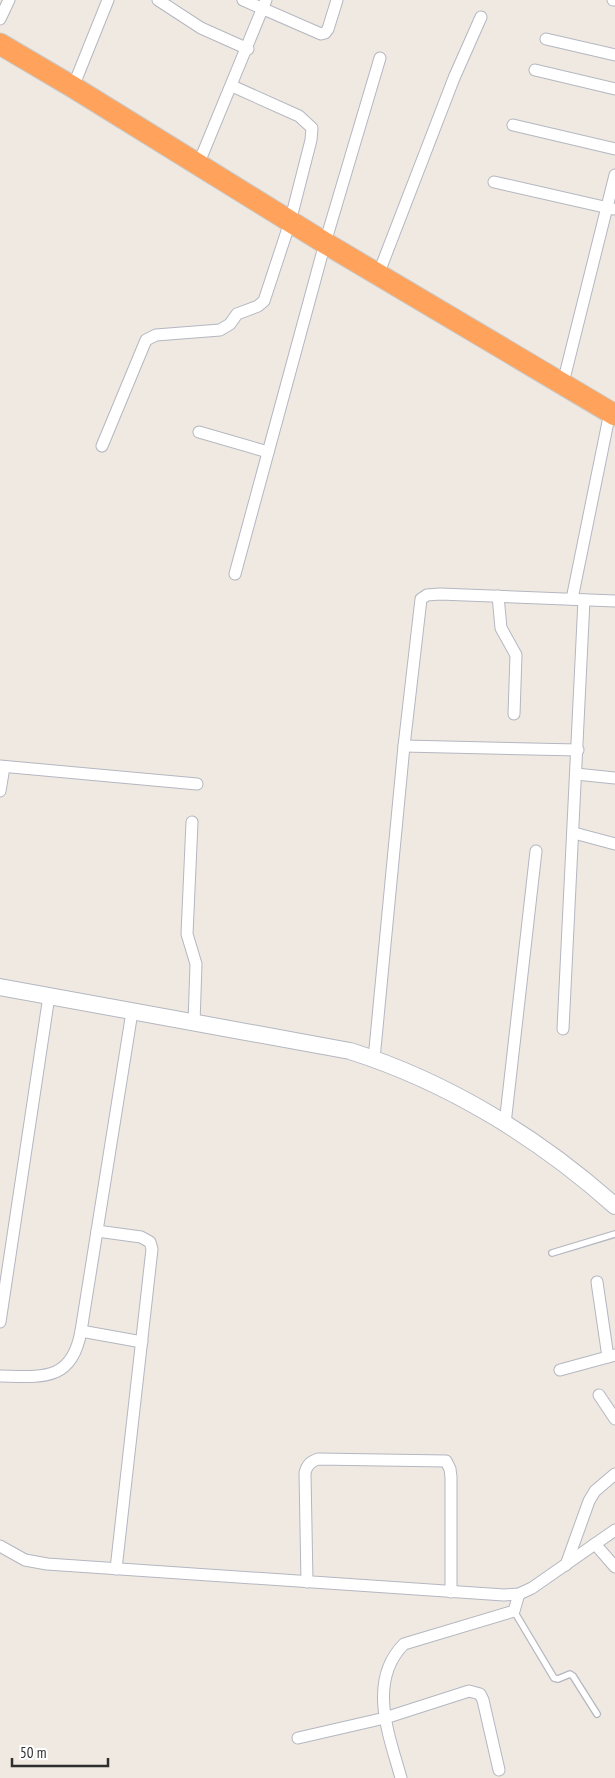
<svg xmlns="http://www.w3.org/2000/svg" width="615" height="1778" font-family="'PT Sans Narrow',sans-serif">
<rect width="100%" height="100%" fill="#efe9e1"/>
<g fill="none" stroke-linecap="round" stroke-linejoin="round">
<!-- lane casing -->
<g stroke="#b4b7c1" stroke-width="8">
<g id="lane">
<path d="M 552,1253 L 615,1234"/>
<path d="M 514,1611 L 554,1678 L 558,1679 L 570,1674 L 573,1676 L 597,1714"/>
</g>
</g>
<!-- street casing -->
<g stroke="#b4b7c1" stroke-width="13">
<g id="street">
<path d="M 158,0 L 201,28 L 248,49"/>
<path d="M 243,0 L 321,34 L 325,33 L 328,29 L 337,0"/>
<path d="M 613,0 L 615,0"/>
<path d="M 0,19 L 9,0"/>
<path d="M 546,39 L 615,55"/>
<path d="M 535,70 L 615,89"/>
<path d="M 73,87 L 108,0"/>
<path d="M 513,125 L 615,149"/>
<path d="M 198,165 L 266,0"/>
<path d="M 494,182 L 613,209"/>
<path d="M 378,275 L 454,78 L 481,17"/>
<path d="M 563,383 L 615,175"/>
<path d="M 199,432 L 268,452"/>
<path d="M 102,446 L 146,340 L 156,335 L 220,330 L 230,324 L 237,314 L 258,306 L 264,301 L 290,222 L 311,140 L 312,128 L 299,116 L 232,86"/>
<path d="M 235,574 L 325,243 L 380,58"/>
<path d="M 498,596 L 501,628 L 516,655 L 514,714"/>
<path d="M 572,599 L 610,412"/>
<path d="M 404,746 L 578,750"/>
<path d="M 0,766 L 197,784"/>
<path d="M 576,774 L 615,778"/>
<path d="M 0,791 L 4,767"/>
<path d="M 192,822 L 187,934 L 196,964 L 194,1023"/>
<path d="M 574,833 L 615,844"/>
<path d="M 563,1029 L 584,600"/>
<path d="M 374,1059 L 404,746 L 421,599 L 427,595 L 440,594 L 615,601"/>
<path d="M 505,1124 L 536,851"/>
<path d="M 97,1231 L 141,1237 L 150,1242 L 152,1249 L 116,1569"/>
<path d="M 597,1282 L 608,1357"/>
<path d="M 0,1322 L 49,996"/>
<path d="M 81,1331 L 142,1342"/>
<path d="M 560,1370 L 615,1355"/>
<path d="M 0,1376 C 42,1377 72,1382 81,1331 L 132,1012"/>
<path d="M 599,1395 L 615,1419"/>
<path d="M 595,1544 L 615,1567"/>
<path d="M 0,1546 L 25,1560 L 47,1564 L 504,1595 L 519,1594 L 532,1588 L 615,1530"/>
<path d="M 566,1565 L 589,1501 L 595,1491 L 615,1474"/>
<path d="M 307,1582 L 305,1473 C 307,1465 310,1462 318,1459 L 446,1461 L 450,1469 L 451,1477 L 451,1592"/>
<path d="M 298,1738 L 385,1718 L 469,1691 L 480,1694 L 483,1700 L 499,1770"/>
<path d="M 401,1778 C 389,1735 367,1681 404,1644 L 514,1611 L 519,1594"/>
</g>
</g>
<!-- secondary casing -->
<g stroke="#b4b7c1" stroke-width="18">
<path id="secondary" d="M 0,987 L 350,1051 C 448,1082 539,1138 615,1206"/>
</g>
<!-- highway casing -->
<g stroke="#c9c9c9" stroke-width="23">
<path id="highway" d="M 0,44 L 73,87 L 325,243 L 615,415"/>
</g>
<!-- lane -->
<use href="#lane" stroke="#fff" stroke-width="5.5"/>
<!-- street -->
<use href="#street" stroke="#fff" stroke-width="11"/>
<!-- secondary -->
<use href="#secondary" stroke="#fff" stroke-width="16"/>
<!-- highway -->
<use href="#highway" stroke="#ffa35c" stroke-width="21"/>
</g>
<!-- scale -->
<path d="M12 1758v8h96v-8" fill="none" stroke="#2e2e2e" stroke-width="2.5"/>
<text x="20" y="1758" font-size="15" fill="#2e2e2e" stroke="#ffffff" stroke-width="4" paint-order="stroke">50 m</text>
</svg>
